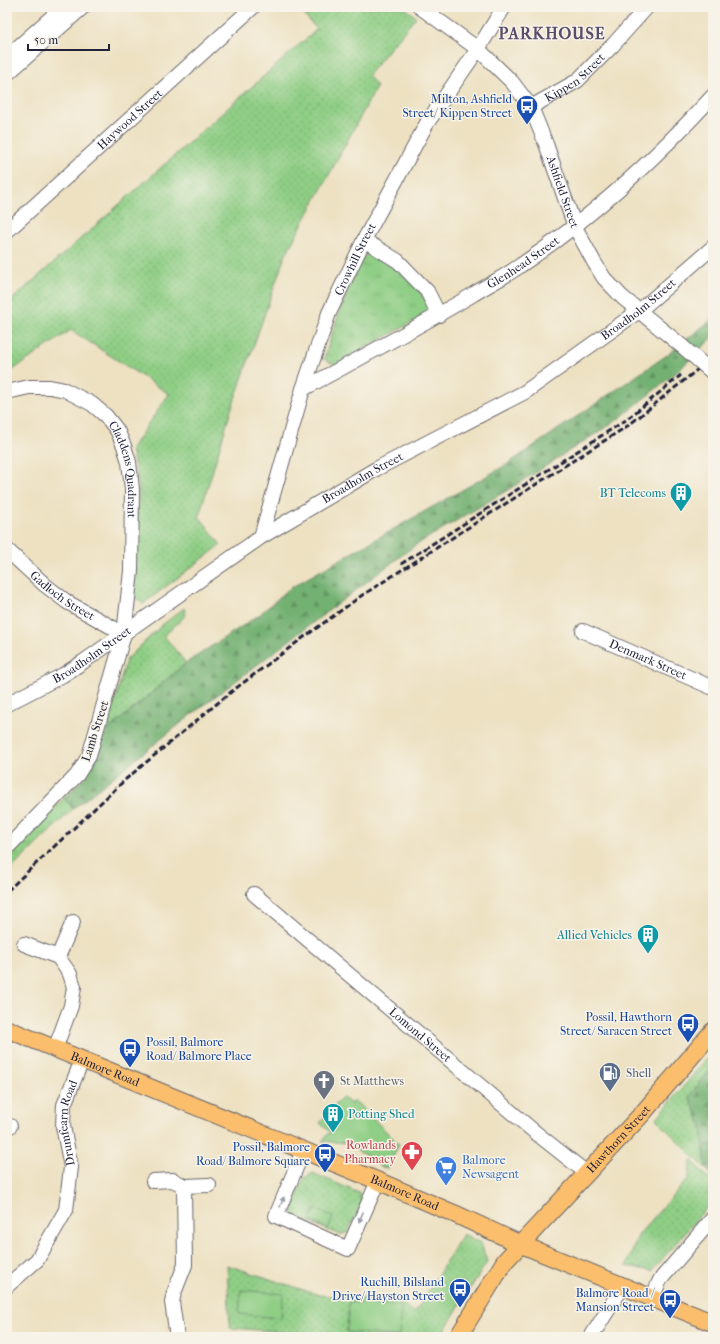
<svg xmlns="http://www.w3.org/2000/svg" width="720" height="1344" font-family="'IM FELL French Canon',serif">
<defs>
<pattern id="grass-dots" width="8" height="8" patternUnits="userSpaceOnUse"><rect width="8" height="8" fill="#8fce85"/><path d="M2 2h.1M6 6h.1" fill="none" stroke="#7bb174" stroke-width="1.8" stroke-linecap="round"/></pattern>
<pattern id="forest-firs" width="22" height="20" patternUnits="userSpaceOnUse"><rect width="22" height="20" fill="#73b172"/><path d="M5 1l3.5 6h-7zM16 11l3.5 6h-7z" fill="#5e905f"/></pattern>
<pattern id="park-tufts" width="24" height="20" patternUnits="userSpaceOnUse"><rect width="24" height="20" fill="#8fce85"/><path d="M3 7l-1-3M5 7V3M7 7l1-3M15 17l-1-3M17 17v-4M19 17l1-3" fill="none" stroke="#7bb174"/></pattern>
</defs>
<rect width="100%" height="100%" fill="#f7f3e8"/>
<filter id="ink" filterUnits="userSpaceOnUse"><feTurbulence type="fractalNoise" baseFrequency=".025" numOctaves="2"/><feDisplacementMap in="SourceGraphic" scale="8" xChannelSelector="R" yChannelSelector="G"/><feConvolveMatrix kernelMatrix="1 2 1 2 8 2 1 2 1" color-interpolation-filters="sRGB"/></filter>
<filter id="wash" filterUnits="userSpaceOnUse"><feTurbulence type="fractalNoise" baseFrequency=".012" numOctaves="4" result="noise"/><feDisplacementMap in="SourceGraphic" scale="16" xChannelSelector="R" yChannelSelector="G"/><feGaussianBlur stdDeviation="0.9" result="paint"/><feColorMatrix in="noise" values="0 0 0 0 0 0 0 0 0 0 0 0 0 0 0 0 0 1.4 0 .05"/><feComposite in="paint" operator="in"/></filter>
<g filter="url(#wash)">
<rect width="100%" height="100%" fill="#ede1c2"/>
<!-- grass -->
<g fill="url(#grass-dots)" stroke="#587860">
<path d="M 297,7 L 404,7 L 416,17 L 368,75 L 377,86 L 285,256 L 231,410 L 199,516 L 221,545 L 143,604 L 132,595 L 139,487 L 131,449 L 169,394 L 71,330 L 7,374 L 7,304 L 317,29 Z"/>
<path d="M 184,608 L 186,615 L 164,636 L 186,663 L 107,731 L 126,660 L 161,626 Z"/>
<path d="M 713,1051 L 713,1067 L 689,1096 L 702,1127 L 706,1169 L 656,1119 Z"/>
<path d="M 691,1159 L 713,1183 L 713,1200 L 652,1271 L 626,1266 L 639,1234 L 688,1179 Z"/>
<path d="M 313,1173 L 359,1193 L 362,1202 L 348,1232 L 340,1235 L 294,1216 L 292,1208 L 304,1178 Z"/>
<path d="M 463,1234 L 481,1243 L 487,1262 L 442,1334 L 436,1337 L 352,1337 L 230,1328 L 227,1265 L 319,1295 L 399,1301 L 415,1313 Z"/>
</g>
<!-- forest -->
<g fill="url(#forest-firs)" stroke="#4a6a56">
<path d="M 713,318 L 713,337 L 677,372 L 617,420 L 521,482 L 414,546 L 195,712 L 73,809 L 64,798 L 86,776 L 107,731 L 186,663 L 259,615 L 290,588 L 506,465 L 667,355 Z"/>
<path d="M 713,1067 L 713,1176 L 706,1169 L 702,1127 L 689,1096 Z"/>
</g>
<!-- park -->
<g fill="url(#park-tufts)" stroke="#587860">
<path d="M 370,247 L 395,261 L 434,310 L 335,365 L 324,359 L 338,316 L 357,268 Z"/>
<path d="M 64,798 L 73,809 L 7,873 L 7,857 Z"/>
<path d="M 315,1209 L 333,1217 L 328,1229 L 310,1221 Z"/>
</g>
<!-- garden -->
<g fill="#8fce85" stroke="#587860">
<path d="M 342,1097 L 351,1104 L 354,1100 L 399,1144 L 388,1168 L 380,1167 L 372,1159 L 344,1143 L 322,1141 L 330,1132 L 320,1123 Z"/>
<path d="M 241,1290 L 283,1294 L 281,1318 L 239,1314 Z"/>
<path d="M 349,1302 L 401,1306 L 399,1336 L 347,1332 Z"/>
</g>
</g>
<g filter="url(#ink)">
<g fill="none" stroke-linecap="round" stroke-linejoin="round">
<!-- minor casing -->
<g stroke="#69656a" stroke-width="16">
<g id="minor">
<path id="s1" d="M 420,7 L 478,49 L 512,82 L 531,107 L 546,144 L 575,227 L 594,262 L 604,278 L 622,297 L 683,347"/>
<path d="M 7,57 L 63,7"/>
<path d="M 7,74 L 83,7"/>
<path id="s2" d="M 531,107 L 577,81 L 613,45 L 647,7"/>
<path id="s3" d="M 7,231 L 253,7"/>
<path d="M 364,240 L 398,261 L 427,291 L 439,315"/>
<path id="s4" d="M 303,389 C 360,358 417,328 472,295 C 488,285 506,276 521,265 C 593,217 655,159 713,96"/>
<path id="s5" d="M 7,392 L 29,387 L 50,387 L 65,390 L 92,404 L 106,416 L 117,430 L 124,446 L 129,462 L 132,489 L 131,571 L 124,634 L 89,756 L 77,775 L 7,848"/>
<path id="s6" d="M 261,537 L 303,389 L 329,313 L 364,240 L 427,123 L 478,49 L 504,7"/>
<path id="s7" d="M 7,550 L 45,585 L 67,602 L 124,634"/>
<path id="s8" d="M 583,631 L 713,688"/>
<path id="s9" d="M 7,704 L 63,675 L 83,662 L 261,537 L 376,469 L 525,392 L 639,311 L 713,247"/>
<path id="s10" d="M 254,894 L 536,1133 L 588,1174"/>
<path d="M 24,944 L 58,957 L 70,974 L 74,987 L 71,1006 L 55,1049"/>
<path d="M 58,957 L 73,922"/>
<path d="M 7,1125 L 10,1126"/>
<path d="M 303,1151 L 276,1216 L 348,1249 L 378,1181"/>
<path d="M 153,1181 L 173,1180 L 184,1186 L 209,1185"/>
<path id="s11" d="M 7,1286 L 37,1260 L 66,1210 L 71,1167 L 63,1126 L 64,1105 L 82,1060"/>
<path d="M 652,1298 L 660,1280 L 713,1218"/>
<path d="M 177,1337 L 172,1302 L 174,1293 L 185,1265 L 184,1186"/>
<path d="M 591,1337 L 623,1286"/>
</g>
</g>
<!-- major casing -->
<g stroke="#69656a" stroke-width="19">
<g id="major">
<path id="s12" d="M 7,1029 L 378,1181 L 455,1214 L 520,1244 L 713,1323"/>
<path id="s13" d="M 458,1337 L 505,1261 L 642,1114 L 713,1031"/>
</g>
</g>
<!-- minor -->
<use href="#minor" stroke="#fff" stroke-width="14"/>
<!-- major -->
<use href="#major" stroke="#fabe6d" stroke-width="17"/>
<!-- rail -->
<g stroke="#22223b" stroke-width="3" stroke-dasharray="6 3" stroke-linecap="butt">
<path d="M 401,564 L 626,420 L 681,375"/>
<path d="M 7,891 L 126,779 L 231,692 L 296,643 L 361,596 L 629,425 L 713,357"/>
</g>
<!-- minor-bridge casing -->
<g stroke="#69656a" stroke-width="16" stroke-linecap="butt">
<path id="minor-bridge" d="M 683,347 L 713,373"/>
</g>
<!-- minor-bridge -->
<use href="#minor-bridge" stroke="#fff" stroke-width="14"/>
</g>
<!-- one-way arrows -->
<defs><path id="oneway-solid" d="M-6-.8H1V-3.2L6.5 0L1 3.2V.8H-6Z"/></defs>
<g fill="#9c9ca7">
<use href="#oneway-solid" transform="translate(282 1202) rotate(-68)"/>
<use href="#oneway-solid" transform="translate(361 1217) rotate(113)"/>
</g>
</g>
<!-- icons -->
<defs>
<g id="bus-pin" transform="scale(1.15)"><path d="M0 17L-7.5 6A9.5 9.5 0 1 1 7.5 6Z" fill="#1a4fb4" stroke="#f7f3e8"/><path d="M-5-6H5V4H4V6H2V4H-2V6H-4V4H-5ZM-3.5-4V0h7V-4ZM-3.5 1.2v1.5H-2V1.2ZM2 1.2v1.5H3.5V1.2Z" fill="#fff"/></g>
<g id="building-pin" transform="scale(1.15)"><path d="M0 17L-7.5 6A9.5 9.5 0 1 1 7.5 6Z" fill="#0f9aa8" stroke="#f7f3e8"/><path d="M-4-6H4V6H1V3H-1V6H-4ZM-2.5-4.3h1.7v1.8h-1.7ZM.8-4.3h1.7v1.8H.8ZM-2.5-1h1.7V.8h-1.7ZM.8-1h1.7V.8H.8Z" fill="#fff"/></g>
<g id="fuel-pin" transform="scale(1.15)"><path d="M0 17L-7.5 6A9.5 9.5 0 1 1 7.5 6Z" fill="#5c6f8a" stroke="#f7f3e8"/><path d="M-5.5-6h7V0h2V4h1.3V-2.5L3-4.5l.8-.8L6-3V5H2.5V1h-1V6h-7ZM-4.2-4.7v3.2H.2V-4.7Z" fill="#fff"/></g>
<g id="church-pin" transform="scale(1.15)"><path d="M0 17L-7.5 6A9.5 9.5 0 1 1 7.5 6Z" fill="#6b7280" stroke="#f7f3e8"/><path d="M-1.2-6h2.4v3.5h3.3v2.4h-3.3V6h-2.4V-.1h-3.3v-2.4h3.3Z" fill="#fff"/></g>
<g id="pharmacy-pin" transform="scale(1.15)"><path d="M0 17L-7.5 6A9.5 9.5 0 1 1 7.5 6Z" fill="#e0444e" stroke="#f7f3e8"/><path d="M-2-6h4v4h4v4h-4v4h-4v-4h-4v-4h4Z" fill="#fff"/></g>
<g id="supermarket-pin" transform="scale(1.15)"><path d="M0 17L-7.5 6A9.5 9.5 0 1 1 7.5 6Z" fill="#3f7fe0" stroke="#f7f3e8"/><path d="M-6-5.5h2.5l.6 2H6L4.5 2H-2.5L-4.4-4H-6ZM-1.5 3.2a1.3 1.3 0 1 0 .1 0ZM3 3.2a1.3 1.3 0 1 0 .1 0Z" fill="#fff"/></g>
</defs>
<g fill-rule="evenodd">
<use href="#bus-pin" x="527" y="106"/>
<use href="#building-pin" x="681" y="493"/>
<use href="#building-pin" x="648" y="935"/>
<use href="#bus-pin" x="688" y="1024"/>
<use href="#bus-pin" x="130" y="1049"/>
<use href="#fuel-pin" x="610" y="1073"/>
<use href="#church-pin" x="324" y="1081"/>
<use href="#building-pin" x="333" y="1114"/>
<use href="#pharmacy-pin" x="412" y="1152"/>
<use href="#bus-pin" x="325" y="1154"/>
<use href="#supermarket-pin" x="446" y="1167"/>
<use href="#bus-pin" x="460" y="1289"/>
<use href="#bus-pin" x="670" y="1300"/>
</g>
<g text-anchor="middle" stroke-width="3" stroke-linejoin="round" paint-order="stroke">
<!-- street labels -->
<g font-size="12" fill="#22223b" stroke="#f7f3e8">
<text dy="4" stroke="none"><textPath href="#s2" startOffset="53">Kippen Street</textPath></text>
<text dy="4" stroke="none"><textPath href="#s3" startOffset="166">Haywood Street</textPath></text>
<text dy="4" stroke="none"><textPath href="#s1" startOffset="241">Ashfield Street</textPath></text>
<text dy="4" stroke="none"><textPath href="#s6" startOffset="294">Crowhill Street</textPath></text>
<text dy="4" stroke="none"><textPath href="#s4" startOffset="254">Glenhead Street</textPath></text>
<text dy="4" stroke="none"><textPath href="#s9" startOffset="746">Broadholm Street</textPath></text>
<text dy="4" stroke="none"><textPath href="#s5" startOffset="166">Claddens Quadrant</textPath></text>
<text dy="4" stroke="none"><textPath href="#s9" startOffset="422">Broadholm Street</textPath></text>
<text dy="4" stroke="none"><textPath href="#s7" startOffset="72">Gadloch Street</textPath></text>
<text dy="4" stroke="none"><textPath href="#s9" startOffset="98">Broadholm Street</textPath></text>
<text dy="4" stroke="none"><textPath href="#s8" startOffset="71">Denmark Street</textPath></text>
<text transform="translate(95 731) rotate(-72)" y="4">Lamb Street</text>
<text dy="4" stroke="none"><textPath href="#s10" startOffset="218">Lomond Street</textPath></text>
<text dy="4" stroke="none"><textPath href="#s12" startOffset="106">Balmore Road</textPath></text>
<text dy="4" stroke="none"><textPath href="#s11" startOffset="186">Drumfearn Road</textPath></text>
<text dy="4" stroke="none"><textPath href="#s13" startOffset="256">Hawthorn Street</textPath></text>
<text dy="4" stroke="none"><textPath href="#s12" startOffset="430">Balmore Road</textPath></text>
</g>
<!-- transit labels -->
<g font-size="12" fill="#164399" stroke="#f7f3e8" text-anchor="end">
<text x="512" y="103">Milton, Ashfield<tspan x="512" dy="14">Street/ Kippen Street</tspan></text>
<text x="672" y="1021">Possil, Hawthorn<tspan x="672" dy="14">Street/ Saracen Street</tspan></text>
<text x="146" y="1046" text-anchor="start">Possil, Balmore<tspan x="146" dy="14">Road/ Balmore Place</tspan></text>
<text x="310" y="1151">Possil, Balmore<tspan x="310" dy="14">Road/ Balmore Square</tspan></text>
<text x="444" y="1286">Ruchill, Bilsland<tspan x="444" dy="14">Drive/ Hayston Street</tspan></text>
<text x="654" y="1297">Balmore Road /<tspan x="654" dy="14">Mansion Street</tspan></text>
</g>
<!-- culture labels -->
<g font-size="12" fill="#0d838f" stroke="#f7f3e8" text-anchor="end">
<text x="666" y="497">BT Telecoms</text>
<text x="632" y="939">Allied Vehicles</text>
<text x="348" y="1118" text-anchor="start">Potting Shed</text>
</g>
<!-- service labels -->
<g font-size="12" fill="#4e5e75" stroke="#f7f3e8" text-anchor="start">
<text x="626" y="1077">Shell</text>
</g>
<!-- worship labels -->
<g font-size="12" fill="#5b616d" stroke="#f7f3e8" text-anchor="start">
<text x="340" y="1085">St Matthews</text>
</g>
<!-- health labels -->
<g font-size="12" fill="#be3a42" stroke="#f7f3e8" text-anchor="end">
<text x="396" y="1149">Rowlands<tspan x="396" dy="14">Pharmacy</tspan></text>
</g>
<!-- shop labels -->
<g font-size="12" fill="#366cbe" stroke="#f7f3e8" text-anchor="start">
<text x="462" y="1164">Balmore<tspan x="462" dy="14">Newsagent</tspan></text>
</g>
<!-- district labels -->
<g font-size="16" font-weight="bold" letter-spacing="1" fill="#5a4d6b" stroke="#f7f3e8">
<text x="552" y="39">PARKHOUSE</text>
</g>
</g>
<!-- margin -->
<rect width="720" height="1344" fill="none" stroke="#f7f3e8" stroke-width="24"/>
<!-- scale -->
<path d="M28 44v6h81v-6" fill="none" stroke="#22223b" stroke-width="2"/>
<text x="34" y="44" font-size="12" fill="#22223b" stroke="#f7f3e8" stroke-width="3" paint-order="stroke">50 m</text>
</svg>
